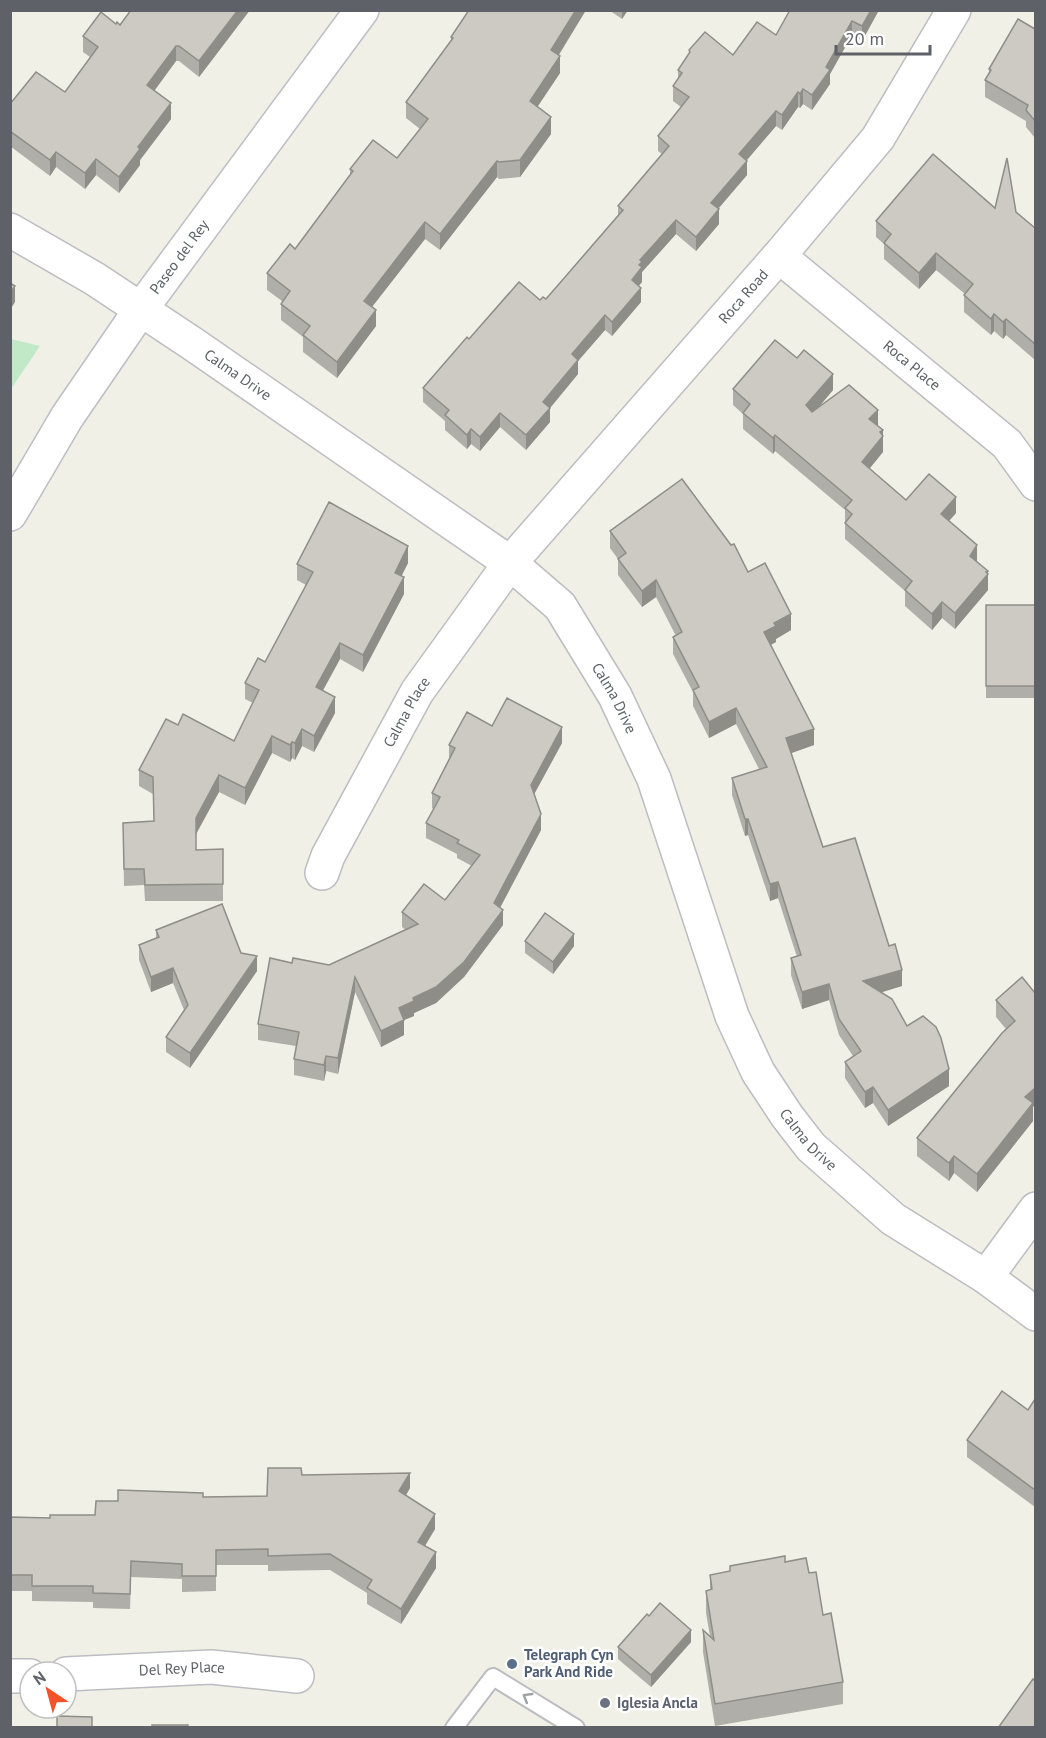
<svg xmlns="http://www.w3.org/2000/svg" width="1046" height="1738" font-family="'PT Sans',sans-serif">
<rect width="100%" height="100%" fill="#f1f0e6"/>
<!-- green -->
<path fill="#c1e9c7" d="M 11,339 L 40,346 L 11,389 L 10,339 Z"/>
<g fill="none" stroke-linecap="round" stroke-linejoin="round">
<!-- lane casing -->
<g stroke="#bbbdc2" stroke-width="20">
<path id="lane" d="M 454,1728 L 493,1677 L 576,1728"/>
</g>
<!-- street casing -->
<g stroke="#bbbdc2" stroke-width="36">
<g id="street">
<path id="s1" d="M 10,230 L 95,279 L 193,344 L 510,563 L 560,606 L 615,696 L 654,779 L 732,1016 L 758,1072 L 787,1116 L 811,1147 L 893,1219 L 986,1277 L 1036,1314"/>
<path id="s2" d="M 779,256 L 1007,444 L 1036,484"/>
<path id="s3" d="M 322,873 L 328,856 L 417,692 L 510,563 L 779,256 L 878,138 L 954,10"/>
<path d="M 986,1277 L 1036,1209"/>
<path id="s4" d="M 66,1674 L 211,1667 L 297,1676"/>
<path d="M 10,1676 L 30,1676"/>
</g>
</g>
<!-- secondary casing -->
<g stroke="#bbbec5" stroke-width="36">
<g id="secondary">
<path id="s5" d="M 10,514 L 67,417 L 141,309 L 362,10"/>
</g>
</g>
<!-- lane -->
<use href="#lane" stroke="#fff" stroke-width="16"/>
<!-- street -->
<use href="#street" stroke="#fff" stroke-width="33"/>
<!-- secondary -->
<use href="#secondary" stroke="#fff" stroke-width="33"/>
</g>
<!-- wall -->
<g fill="#afaea8">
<path d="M 250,10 L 199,77 L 179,61 L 176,61 L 154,90 L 171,119 L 140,160 L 140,165 L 119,193 L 96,175 L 85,189 L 56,167 L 50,176 L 10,146 L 10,104 L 65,92 L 90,57 L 83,52 L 83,36 L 116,24 L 120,25 Z"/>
<path d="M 469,10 L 586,10 L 559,55 L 560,73 L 537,107 L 551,134 L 520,177 L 499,179 L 497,177 L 440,250 L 425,239 L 372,307 L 376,326 L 337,378 L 303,352 L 303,337 L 281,320 L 281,304 L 282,301 L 267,290 L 267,273 L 295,249 L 350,175 L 350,169 L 397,158 L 420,129 L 406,118 L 406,102 L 451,41 L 451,37 Z"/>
<path d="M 609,10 L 628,10 L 622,19 Z"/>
<path d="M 879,10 L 862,41 L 852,35 L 830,74 L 830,84 L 812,110 L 803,104 L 800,108 L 798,107 L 782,130 L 776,126 L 747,160 L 747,175 L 718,209 L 719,224 L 696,251 L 676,234 L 642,272 L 642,282 L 639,285 L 641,302 L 612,336 L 605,330 L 578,361 L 578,374 L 550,408 L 550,422 L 526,450 L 500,427 L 480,451 L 471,444 L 467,449 L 445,430 L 445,421 L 423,402 L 423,388 L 469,339 L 540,300 L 546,299 L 618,215 L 618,206 L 662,154 L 658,151 L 658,136 L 681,107 L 673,101 L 673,86 L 678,78 L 678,70 L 689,53 L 689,50 L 733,55 L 776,35 Z"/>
<path d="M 1035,29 L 1035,138 L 1026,127 L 1026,121 L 985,97 L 985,80 L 989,74 L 989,69 Z"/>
<path d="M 995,208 L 1016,212 L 1035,228 L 1035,360 L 1006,335 L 1003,339 L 994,331 L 991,335 L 964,312 L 964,295 L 965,294 L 936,270 L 919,289 L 884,259 L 884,244 L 876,237 L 876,221 Z"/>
<path d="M 733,389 L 833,390 L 819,407 L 878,426 L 883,435 L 883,452 L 869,468 L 906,500 L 956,513 L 949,521 L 977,562 L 988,573 L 988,590 L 955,629 L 942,618 L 932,630 L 905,606 L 905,591 L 845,539 L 845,510 L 775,451 L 773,454 L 743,429 L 743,414 L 733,405 Z"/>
<path d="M 610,531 L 748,572 L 791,630 L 776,639 L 776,642 L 771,645 L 814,745 L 791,753 L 823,847 L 889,946 L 902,986 L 881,992 L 949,1086 L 888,1126 L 873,1103 L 865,1108 L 845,1078 L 845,1062 L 853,1056 L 839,1035 L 829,1000 L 802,1009 L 791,975 L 791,958 L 797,957 L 778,898 L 770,901 L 748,835 L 745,836 L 732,795 L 732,778 L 759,769 L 736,724 L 709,738 L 693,706 L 693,692 L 673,654 L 673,637 L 676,636 L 656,597 L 642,607 L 618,575 L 618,559 L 610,548 Z"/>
<path d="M 408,563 L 401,576 L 404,594 L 363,672 L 340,659 L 323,690 L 335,713 L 314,752 L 302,746 L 295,760 L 292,758 L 290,762 L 272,753 L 245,805 L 219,792 L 196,834 L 196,850 L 223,849 L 223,901 L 145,901 L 144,885 L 124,886 L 123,823 L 154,821 L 153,794 L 139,786 L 139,770 L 178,725 L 234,741 L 253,703 L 245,699 L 245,683 L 265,662 L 306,585 L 297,580 L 297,564 Z"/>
<rect x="986" y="605" width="49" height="93"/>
<path d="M 492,726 L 562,743 L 534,794 L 541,830 L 500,908 L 503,925 L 464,977 L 436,1003 L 414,1013 L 414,1016 L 404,1020 L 404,1035 L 381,1047 L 355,992 L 338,1074 L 326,1071 L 324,1081 L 294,1075 L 294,1059 L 296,1046 L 258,1040 L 258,1024 L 292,963 L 329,965 L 406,930 L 402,927 L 402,912 L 445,900 L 472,866 L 457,858 L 457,854 L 426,838 L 426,823 L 434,809 L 432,808 L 432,793 L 449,759 L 449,745 Z"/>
<path d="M 156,930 L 241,953 L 257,971 L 190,1068 L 166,1052 L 166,1037 L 184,1010 L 173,983 L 151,992 L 139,960 L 139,945 L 156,939 Z"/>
<path d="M 525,941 L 574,946 L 553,974 L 525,953 Z"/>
<path d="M 1022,977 L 1033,1107 L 1033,1121 L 977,1192 L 954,1173 L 949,1181 L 917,1156 L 917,1138 L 1006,1029 L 996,1017 L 996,1000 Z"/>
<path d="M 1035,1399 L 1035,1507 L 967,1457 L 967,1440 L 1028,1410 Z"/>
<path d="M 302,1475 L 410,1488 L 406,1495 L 435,1529 L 425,1546 L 436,1568 L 401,1624 L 367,1604 L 367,1593 L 330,1570 L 268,1571 L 268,1565 L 216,1565 L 216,1591 L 182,1592 L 182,1579 L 131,1577 L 130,1609 L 93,1608 L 93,1602 L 32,1601 L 32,1591 L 10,1591 L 10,1517 L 50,1518 L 95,1515 L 118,1501 L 203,1497 L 267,1496 Z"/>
<path d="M 785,1562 L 809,1573 L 823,1615 L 843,1682 L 843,1704 L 715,1726 L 703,1652 L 703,1630 L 710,1636 L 706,1613 L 706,1591 L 710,1590 L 710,1575 L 730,1571 L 730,1566 Z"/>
<path d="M 691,1642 L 651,1687 L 618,1659 L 618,1647 Z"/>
</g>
<!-- shaded-wall -->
<g fill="#8f8d88">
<path d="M 238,10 L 250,10 L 199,77 L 199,61 Z"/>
<path d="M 576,10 L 586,10 L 551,67 L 551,50 Z"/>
<path d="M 622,10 L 628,10 L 622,19 Z"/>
<path d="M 871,10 L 879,10 L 862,41 L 862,26 Z"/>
<path d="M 852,21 L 852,35 L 830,74 L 830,84 L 812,110 L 812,95 L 826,67 Z"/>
<path d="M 176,46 L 176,61 L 147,101 L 147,85 Z"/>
<path d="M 560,56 L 560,73 L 530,118 L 530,101 Z"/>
<path d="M 803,89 L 803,104 L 800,108 L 800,94 Z"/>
<path d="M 798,92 L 798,107 L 782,130 L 782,115 Z"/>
<path d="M 171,103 L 171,119 L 140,160 L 140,165 L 119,193 L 119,177 L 138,147 Z"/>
<path d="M 776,111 L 776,126 L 739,169 L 739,154 Z"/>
<path d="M 551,117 L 551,134 L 520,177 L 520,160 Z"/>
<path d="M 56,152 L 56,167 L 50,176 L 50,160 Z"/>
<path d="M 96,159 L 96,175 L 85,189 L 85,173 Z"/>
<path d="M 497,161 L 497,177 L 440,250 L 440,234 Z"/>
<path d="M 747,161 L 747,175 L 711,217 L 711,203 Z"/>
<path d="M 719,209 L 719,224 L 696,251 L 696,237 Z"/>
<path d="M 676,220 L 676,234 L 642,272 L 642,282 L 632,294 L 632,280 L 640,260 Z"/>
<path d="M 425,222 L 425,239 L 364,317 L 364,301 Z"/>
<path d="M 936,253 L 936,270 L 919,289 L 919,273 Z"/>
<path d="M 15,286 L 15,302 L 10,310 L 10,293 Z"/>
<path d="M 641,288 L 641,302 L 612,336 L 612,322 Z"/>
<path d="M 376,310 L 376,326 L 337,378 L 337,362 Z"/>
<path d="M 994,314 L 994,331 L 991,335 L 991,319 Z"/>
<path d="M 605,315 L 605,330 L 578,361 L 578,374 L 550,408 L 550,422 L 526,450 L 526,435 L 543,402 L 572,354 Z"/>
<path d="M 1006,319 L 1006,335 L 1003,339 L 1003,322 Z"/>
<path d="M 833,374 L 833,390 L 806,422 L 806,405 Z"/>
<path d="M 878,410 L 878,426 L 869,419 Z"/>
<path d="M 500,413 L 500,427 L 480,451 L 480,437 Z"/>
<path d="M 471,429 L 471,444 L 467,449 L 467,435 Z"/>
<path d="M 883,430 L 883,452 L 862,478 L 862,462 L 880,432 Z"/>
<path d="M 775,435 L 775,451 L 773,454 L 773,438 Z"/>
<path d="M 956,497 L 956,513 L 941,530 L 941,514 Z"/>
<path d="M 977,545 L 977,561 L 970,572 L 970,556 Z"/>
<path d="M 408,546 L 408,563 L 395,589 L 395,573 Z"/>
<path d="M 988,571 L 988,590 L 955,629 L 955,613 Z"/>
<path d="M 404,577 L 404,594 L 363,672 L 363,655 Z"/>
<path d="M 656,580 L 656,597 L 642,607 L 642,591 Z"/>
<path d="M 942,602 L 942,618 L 932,630 L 932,614 Z"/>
<path d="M 791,614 L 791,630 L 776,639 L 776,642 L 764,648 L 764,632 L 774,623 Z"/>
<path d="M 340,643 L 340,659 L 316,703 L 316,687 Z"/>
<path d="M 335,697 L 335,713 L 314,752 L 314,736 Z"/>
<path d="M 736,708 L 736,724 L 709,738 L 709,722 Z"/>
<path d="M 562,727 L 562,743 L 531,800 L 531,785 Z"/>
<path d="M 302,729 L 302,746 L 295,760 L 295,743 Z"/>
<path d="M 814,729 L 814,745 L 786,755 L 786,738 Z"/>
<path d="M 272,736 L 272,753 L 245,805 L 245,788 Z"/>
<path d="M 292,742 L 292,758 L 290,762 L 290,745 Z"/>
<path d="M 219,775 L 219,792 L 196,834 L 196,818 Z"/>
<path d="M 541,814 L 541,830 L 494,919 L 494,903 Z"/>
<path d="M 745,819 L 748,819 L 748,835 L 745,836 Z"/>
<path d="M 778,882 L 778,898 L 770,901 L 770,884 Z"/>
<path d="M 503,910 L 503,925 L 464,977 L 436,1003 L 414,1013 L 414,1016 L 404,1020 L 404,1035 L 381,1047 L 381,1031 L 399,1008 L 413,998 Z"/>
<path d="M 574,934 L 574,946 L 553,974 L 553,962 Z"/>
<path d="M 257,956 L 257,971 L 190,1068 L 190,1053 Z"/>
<path d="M 173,968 L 173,983 L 151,992 L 151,977 Z"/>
<path d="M 902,970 L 902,986 L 863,998 L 863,981 Z"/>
<path d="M 355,977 L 355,992 L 338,1074 L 338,1058 Z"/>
<path d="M 829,984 L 829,1000 L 802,1009 L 802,992 Z"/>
<path d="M 326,1056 L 326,1071 L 324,1081 L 324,1065 Z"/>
<path d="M 949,1069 L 949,1086 L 888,1126 L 888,1110 Z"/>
<path d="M 873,1087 L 873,1103 L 865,1108 L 865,1092 Z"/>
<path d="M 1035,1088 L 1035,1105 L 1033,1107 L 1033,1121 L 977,1192 L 977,1174 L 1025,1097 Z"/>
<path d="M 954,1156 L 954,1173 L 949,1181 L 949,1163 Z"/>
<path d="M 410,1473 L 410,1488 L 399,1507 L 399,1491 Z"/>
<path d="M 435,1514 L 435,1529 L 418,1557 L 418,1542 Z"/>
<path d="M 436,1552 L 436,1568 L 401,1624 L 401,1609 Z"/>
<path d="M 691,1630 L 691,1642 L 651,1687 L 651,1675 Z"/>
</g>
<!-- building -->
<g fill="#cccac3" stroke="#8f8d88" stroke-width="1.5">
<path d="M 131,10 L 238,10 L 199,61 L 179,46 L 176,46 L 147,85 L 171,103 L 138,147 L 140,149 L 119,177 L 96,159 L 85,173 L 56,152 L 50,160 L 10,131 L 10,104 L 36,72 L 65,92 L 98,47 L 83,36 L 101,12 L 116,24 L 117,22 L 120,25 Z"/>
<path d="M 469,10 L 576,10 L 551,50 L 560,56 L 530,101 L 551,117 L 520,160 L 499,162 L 497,161 L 440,234 L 425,222 L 364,301 L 376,310 L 337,362 L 303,335 L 310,326 L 281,304 L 290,291 L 267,273 L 290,244 L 295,249 L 353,171 L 350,169 L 373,140 L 397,158 L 428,119 L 406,102 L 453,38 L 451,37 Z"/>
<path d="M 790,10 L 871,10 L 862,26 L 852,21 L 826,67 L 830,70 L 812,95 L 803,89 L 800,94 L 798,92 L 782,115 L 776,111 L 739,154 L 747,161 L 711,203 L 719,209 L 696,237 L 676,220 L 640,260 L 642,262 L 639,265 L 642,267 L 632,280 L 641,288 L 612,322 L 605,315 L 572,354 L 578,360 L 543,402 L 550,408 L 526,435 L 500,413 L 480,437 L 471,429 L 467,435 L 445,415 L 449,410 L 423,388 L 467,337 L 469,339 L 519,282 L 540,300 L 543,297 L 546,299 L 623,210 L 618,206 L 669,146 L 658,136 L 689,97 L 673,86 L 682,73 L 678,70 L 690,52 L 689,50 L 705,32 L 733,55 L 757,22 L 776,35 Z"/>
<path d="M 1018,19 L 1035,29 L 1035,121 L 1026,110 L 1028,105 L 985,80 L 991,70 L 989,69 Z"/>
<path d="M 933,154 L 995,208 L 1007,158 L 1016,212 L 1035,228 L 1035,344 L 1006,319 L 1003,322 L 994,314 L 991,319 L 964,295 L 973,284 L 936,253 L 919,273 L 884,243 L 891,234 L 876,221 Z"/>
<path d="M 10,283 L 15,286 L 10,293 Z"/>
<path d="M 775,340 L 797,358 L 804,350 L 833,374 L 806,405 L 812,412 L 849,385 L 878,410 L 869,419 L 883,430 L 880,432 L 883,436 L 862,462 L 906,500 L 929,474 L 956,497 L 941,514 L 977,545 L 970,556 L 988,571 L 986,572 L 988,574 L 955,613 L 942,602 L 932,614 L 905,590 L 912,581 L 845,523 L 852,514 L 845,508 L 852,500 L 775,435 L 773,438 L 743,413 L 750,404 L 733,389 Z"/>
<path d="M 682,479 L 731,545 L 734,544 L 748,572 L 765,563 L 791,614 L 774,623 L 776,626 L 764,632 L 814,729 L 786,738 L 823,847 L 855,838 L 889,946 L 895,944 L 902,970 L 863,981 L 892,999 L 907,1026 L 923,1016 L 936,1027 L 941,1038 L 949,1069 L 888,1110 L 873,1087 L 865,1092 L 845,1062 L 861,1051 L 839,1019 L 829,984 L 802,992 L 791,958 L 801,955 L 778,882 L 770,884 L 748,819 L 745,819 L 732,778 L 767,767 L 736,708 L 709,722 L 693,690 L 699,687 L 673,637 L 682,632 L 656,580 L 642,591 L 618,559 L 626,553 L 610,531 Z"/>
<path d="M 329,502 L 408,546 L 395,573 L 404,577 L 363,655 L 340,643 L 316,687 L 335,697 L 314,736 L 302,729 L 295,743 L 292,742 L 290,745 L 272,736 L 245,788 L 219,775 L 196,818 L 196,850 L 223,849 L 223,884 L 145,885 L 144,869 L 124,869 L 123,823 L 154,821 L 153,777 L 139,770 L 166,719 L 178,725 L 183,714 L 234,741 L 259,690 L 245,683 L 258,658 L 265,662 L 313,572 L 297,564 Z"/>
<rect x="986" y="605" width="49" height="81"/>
<path d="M 507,698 L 562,727 L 531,785 L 541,814 L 494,903 L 503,910 L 464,962 L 436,987 L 413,998 L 414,1001 L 399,1008 L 404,1020 L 381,1031 L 355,977 L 338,1058 L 326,1056 L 324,1065 L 294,1059 L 299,1032 L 258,1024 L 270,958 L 292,963 L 293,958 L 329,965 L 418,924 L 402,912 L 424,884 L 445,900 L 480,855 L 457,843 L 459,840 L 426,823 L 440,797 L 432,793 L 455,748 L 449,745 L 467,712 L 492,726 Z"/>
<path d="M 222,904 L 241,953 L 257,956 L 190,1053 L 166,1037 L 188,1005 L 173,968 L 151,977 L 139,945 L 159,937 L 156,930 Z"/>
<path d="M 545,913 L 574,934 L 553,962 L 525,941 Z"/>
<path d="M 1022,977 L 1035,993 L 1035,1088 L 1025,1097 L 1033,1103 L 977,1174 L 954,1156 L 949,1163 L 917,1138 L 1002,1033 L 1015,1021 L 996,1000 Z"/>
<path d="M 1002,1391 L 1028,1410 L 1035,1399 L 1035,1490 L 967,1440 Z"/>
<path d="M 268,1468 L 301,1468 L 302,1475 L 410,1473 L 399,1491 L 435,1514 L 418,1542 L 436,1552 L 401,1609 L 367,1588 L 372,1580 L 330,1554 L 268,1556 L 268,1549 L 216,1550 L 216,1576 L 182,1576 L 182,1564 L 131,1561 L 130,1594 L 93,1593 L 93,1586 L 32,1586 L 32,1575 L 10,1575 L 10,1517 L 50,1518 L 50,1515 L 95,1515 L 96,1501 L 118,1501 L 118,1490 L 203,1493 L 203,1497 L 267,1496 Z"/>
<path d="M 785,1556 L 785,1562 L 806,1558 L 809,1573 L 816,1572 L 823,1615 L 831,1613 L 843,1682 L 715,1704 L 703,1630 L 714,1640 L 706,1591 L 712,1589 L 710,1575 L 730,1571 L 730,1566 Z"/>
<path d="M 660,1603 L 691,1630 L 651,1675 L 618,1647 L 647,1614 L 649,1616 Z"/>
<path d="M 1033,1679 L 1035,1681 L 1035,1728 L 998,1728 Z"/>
<path d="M 57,1716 L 92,1717 L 92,1728 L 57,1728 Z"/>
<rect x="152" y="1725" width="36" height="3"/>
</g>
<!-- one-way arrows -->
<defs><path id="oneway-chevron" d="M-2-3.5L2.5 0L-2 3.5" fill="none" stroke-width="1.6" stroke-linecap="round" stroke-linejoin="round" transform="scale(1.5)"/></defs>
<use stroke="#9ea0a4" href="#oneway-chevron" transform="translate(527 1697) rotate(-149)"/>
<!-- markers -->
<circle fill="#5c6f8a" stroke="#fff" stroke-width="2" cx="512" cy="1664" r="6"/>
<circle fill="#6b7280" stroke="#fff" stroke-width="2" cx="605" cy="1703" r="6"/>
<g text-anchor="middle" stroke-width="5" stroke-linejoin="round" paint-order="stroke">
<!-- street labels -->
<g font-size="15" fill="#5e6167" stroke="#fff">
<text dy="5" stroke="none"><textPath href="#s5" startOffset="308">Paseo del Rey</textPath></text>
<text dy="5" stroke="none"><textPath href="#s3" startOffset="718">Roca Road</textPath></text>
<text dy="5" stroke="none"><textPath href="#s2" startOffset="172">Roca Place</textPath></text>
<text dy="5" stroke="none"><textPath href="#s1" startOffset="270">Calma Drive</textPath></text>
<text dy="5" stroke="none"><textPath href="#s1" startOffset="774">Calma Drive</textPath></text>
<text dy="5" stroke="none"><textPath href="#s3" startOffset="182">Calma Place</textPath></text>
<text dy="5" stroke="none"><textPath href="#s1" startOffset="1260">Calma Drive</textPath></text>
<text dy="5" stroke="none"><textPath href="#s4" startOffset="116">Del Rey Place</textPath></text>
</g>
<!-- service labels -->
<g font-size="15" font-weight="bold" fill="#4e5e75" stroke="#fff" text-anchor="start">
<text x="524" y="1660">Telegraph Cyn<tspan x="524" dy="17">Park And Ride</tspan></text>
</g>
<!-- worship labels -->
<g font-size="15" font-weight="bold" fill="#5b616d" stroke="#fff" text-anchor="start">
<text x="617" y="1708">Iglesia Ancla</text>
</g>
</g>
<!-- border -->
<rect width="1046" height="1738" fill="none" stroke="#5e6167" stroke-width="24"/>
<!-- north arrow -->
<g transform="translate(48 1690) rotate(324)"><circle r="28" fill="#ffffff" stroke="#bfc0c2" stroke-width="1.5"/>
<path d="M0-4.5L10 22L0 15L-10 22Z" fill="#f45329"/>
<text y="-9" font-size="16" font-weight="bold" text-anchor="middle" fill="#5e6167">N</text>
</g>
<!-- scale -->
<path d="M836 45v9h94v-9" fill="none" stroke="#5e6167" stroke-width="3"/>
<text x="845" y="45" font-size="18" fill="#5e6167" stroke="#ffffff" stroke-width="4.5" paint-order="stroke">20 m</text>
</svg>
